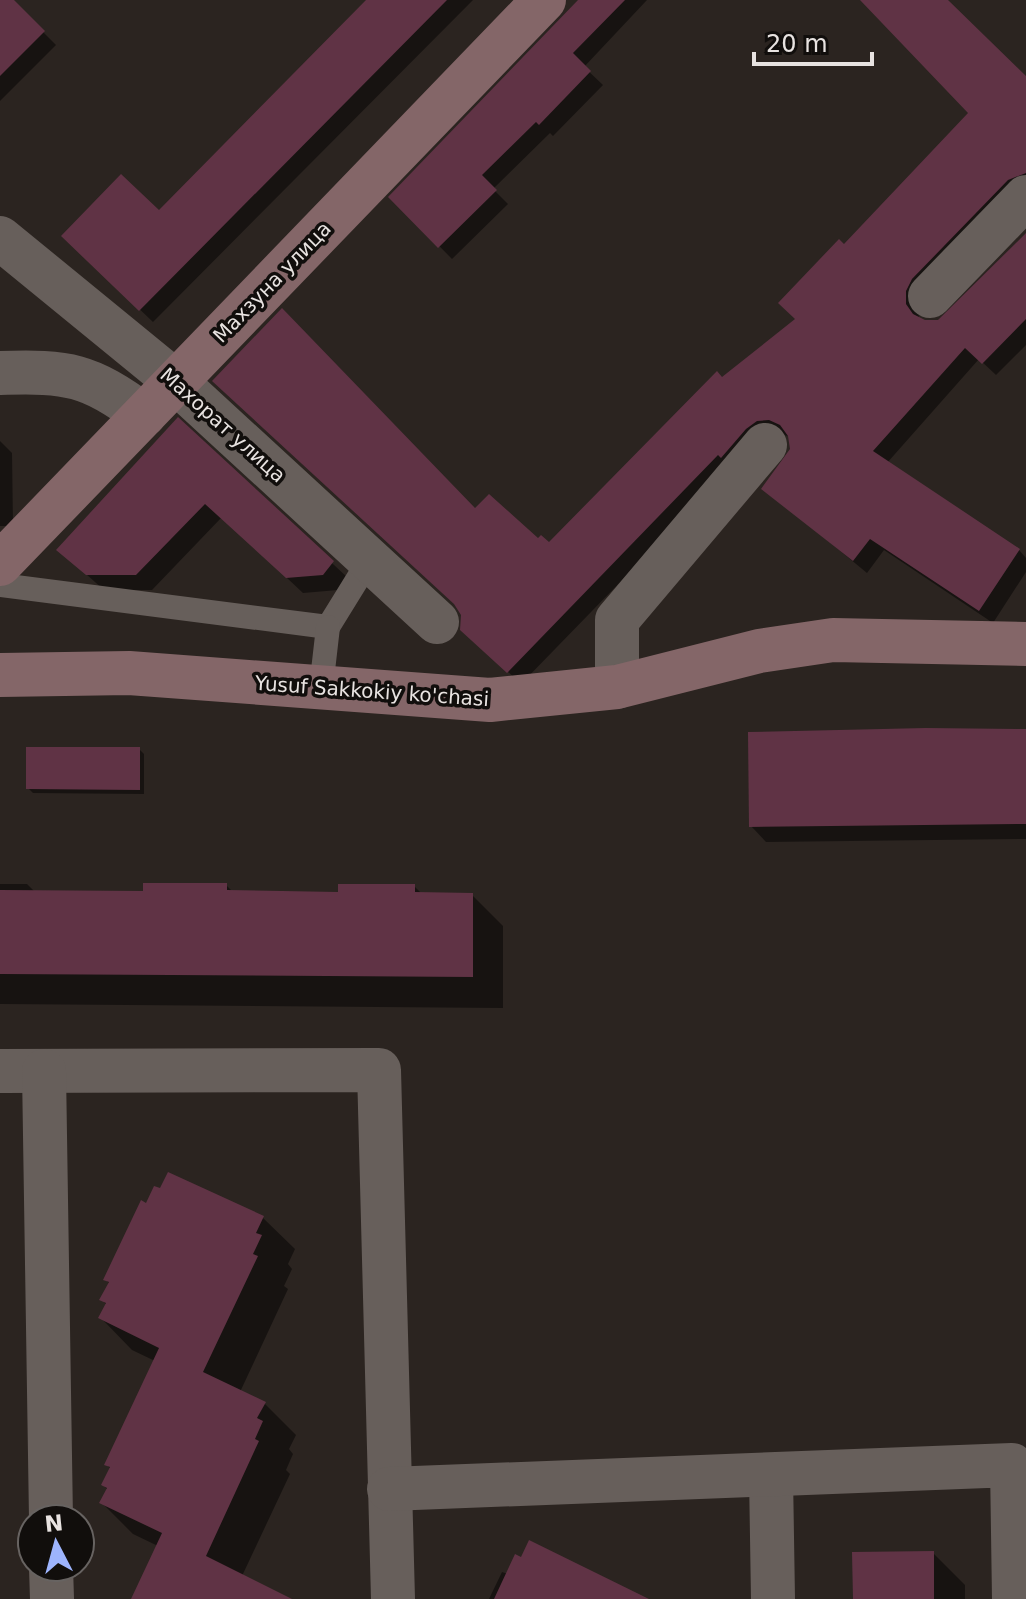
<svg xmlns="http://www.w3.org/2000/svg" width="1026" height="1599" font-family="'DejaVu Sans',sans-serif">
<rect width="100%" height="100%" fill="#2b2420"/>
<!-- shadow -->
<g fill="#0007">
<path d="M 0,0 L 11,0 L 56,45 L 0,101 Z"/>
<path d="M 369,0 L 473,0 L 153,322 L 63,236 L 159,212 Z"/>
<path d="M 582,0 L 647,0 L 584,67 L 603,85 L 553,136 L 550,133 L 493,189 L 508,204 L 452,259 L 391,197 Z"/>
<path d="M 865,0 L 946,0 L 1026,80 L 1026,189 L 918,304 L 919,320 L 938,322 L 1026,236 L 1026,345 L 996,375 L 979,359 L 887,463 L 1019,550 L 1026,558 L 1026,572 L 993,623 L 884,550 L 867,573 L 764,488 L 792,449 L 790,436 L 771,434 L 732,467 L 521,684 L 476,642 L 476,511 L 549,545 L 722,379 L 798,319 L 844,247 L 971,113 Z"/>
<path d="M 178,420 L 348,578 L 338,590 L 303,593 L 222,517 L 152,590 L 104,590 L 59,550 Z"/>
<path d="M 0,441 L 12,453 L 13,526 L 0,526 Z"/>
<path d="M 1026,733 L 1026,839 L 766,842 L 751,826 Z"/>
<path d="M 139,749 L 144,754 L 144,794 L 33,793 L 28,788 Z"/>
<path d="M 0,884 L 27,884 L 35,892 L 145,893 L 226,885 L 233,892 L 339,894 L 414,886 L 422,894 L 472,895 L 503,926 L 503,1008 L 0,1004 Z"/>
<path d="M 169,1175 L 263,1218 L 295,1249 L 288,1264 L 292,1269 L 284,1286 L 288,1289 L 240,1392 L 264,1403 L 296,1435 L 289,1449 L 293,1454 L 286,1470 L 290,1474 L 242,1576 L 277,1599 L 132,1599 L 158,1546 L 133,1534 L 102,1503 L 108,1490 L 103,1485 L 111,1469 L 106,1464 L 155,1361 L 132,1350 L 101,1318 L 107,1305 L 102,1300 L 110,1284 L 105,1279 Z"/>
<path d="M 933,1553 L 965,1585 L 965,1599 L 855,1599 Z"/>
<path d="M 502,1572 L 508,1574 L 634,1599 L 489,1599 Z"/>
</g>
<!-- building -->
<g fill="#603345">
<path d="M 0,0 L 14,0 L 45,31 L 0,76 Z"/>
<path d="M 366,0 L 447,0 L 139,311 L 61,236 L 121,174 L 159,210 Z"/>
<path d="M 578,0 L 625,0 L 573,53 L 591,71 L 539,125 L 536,122 L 482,175 L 497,190 L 438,248 L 388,197 Z"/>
<path d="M 860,0 L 948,0 L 1026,76 L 1026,173 L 1008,180 L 912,279 L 906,291 L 906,304 L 913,314 L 925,320 L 938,320 L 1026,233 L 1026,319 L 982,364 L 965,348 L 873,451 L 1020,549 L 979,611 L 870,539 L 853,561 L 761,489 L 790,449 L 788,436 L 780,425 L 769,420 L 757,421 L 746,429 L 721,458 L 718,455 L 507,673 L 460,630 L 461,615 L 454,604 L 212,381 L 282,308 L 475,508 L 489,494 L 538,538 L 541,535 L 549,542 L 717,371 L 722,377 L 795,319 L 778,303 L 839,239 L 844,244 L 968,113 Z"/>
<path d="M 178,417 L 334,561 L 323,575 L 286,578 L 205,504 L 136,575 L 86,575 L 56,550 Z"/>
<path d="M 926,728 L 1026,729 L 1026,824 L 749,827 L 748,732 Z"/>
<path d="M 26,747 L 140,747 L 140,790 L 26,789 Z"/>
<path d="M 143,883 L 227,883 L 227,890 L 338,892 L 338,884 L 415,884 L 415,892 L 473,893 L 473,977 L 0,974 L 0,890 L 143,891 Z"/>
<path d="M 168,1172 L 264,1216 L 256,1233 L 262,1235 L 253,1254 L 258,1256 L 203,1372 L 266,1402 L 257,1418 L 263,1421 L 255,1439 L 259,1441 L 206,1556 L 292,1599 L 131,1599 L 162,1533 L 99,1503 L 107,1488 L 101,1485 L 110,1467 L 104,1465 L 159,1348 L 98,1318 L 106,1303 L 99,1300 L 109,1282 L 103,1280 L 141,1200 L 146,1203 L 154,1186 L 160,1188 Z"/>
<path d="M 529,1540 L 649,1599 L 494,1599 L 515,1554 L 521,1557 Z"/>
<path d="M 934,1551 L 934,1599 L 853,1599 L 852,1552 Z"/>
</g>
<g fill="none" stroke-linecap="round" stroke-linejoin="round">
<!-- lane -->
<g stroke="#675f5b" stroke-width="24">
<path d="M 0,585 L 328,627 L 370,559"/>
<path d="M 321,688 L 328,627"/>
</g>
<!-- street -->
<g stroke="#675f5b" stroke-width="44">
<path d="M 0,238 L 176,382 L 437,622"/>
<path d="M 930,296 L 1026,197"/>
<path d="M 0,373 C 69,371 88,374 144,415"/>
<path d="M 617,687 L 617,620 L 765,445"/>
<path d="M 0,1071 L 379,1070 L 393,1599"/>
<path d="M 44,1071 L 51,1519"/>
<path d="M 771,1475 L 773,1599"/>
<path d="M 389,1489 L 1012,1465 L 1014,1599"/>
<path d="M 51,1567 L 52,1599"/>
</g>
<!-- secondary -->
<g stroke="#846668" stroke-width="44">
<path d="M 0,564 L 544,0"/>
<path d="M 0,675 L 129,673 L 490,700 L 617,687 L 759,651 L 833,640 L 1026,644"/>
</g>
</g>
<g text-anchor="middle" stroke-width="7" stroke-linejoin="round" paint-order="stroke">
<!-- street labels -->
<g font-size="20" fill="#e8e3e1" stroke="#110e0c">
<text transform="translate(272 282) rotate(-46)" y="7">Махзуна улица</text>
<text transform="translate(223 425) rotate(42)" y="7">Махорат улица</text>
<text transform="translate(372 691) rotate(4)" y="7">Yusuf Sakkokiy ko'chasi</text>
</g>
</g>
<!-- north arrow -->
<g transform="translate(56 1543) rotate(354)"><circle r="38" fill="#110e0c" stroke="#676361" stroke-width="2"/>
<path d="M0-6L14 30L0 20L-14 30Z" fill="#9db4fd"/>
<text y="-12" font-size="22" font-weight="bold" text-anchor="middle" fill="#e8e3e1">N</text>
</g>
<!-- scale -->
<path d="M754 52v12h118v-12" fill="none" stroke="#e8e3e1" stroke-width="4"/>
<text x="766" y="52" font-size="24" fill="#e8e3e1" stroke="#110e0c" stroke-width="6" paint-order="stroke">20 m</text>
</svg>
